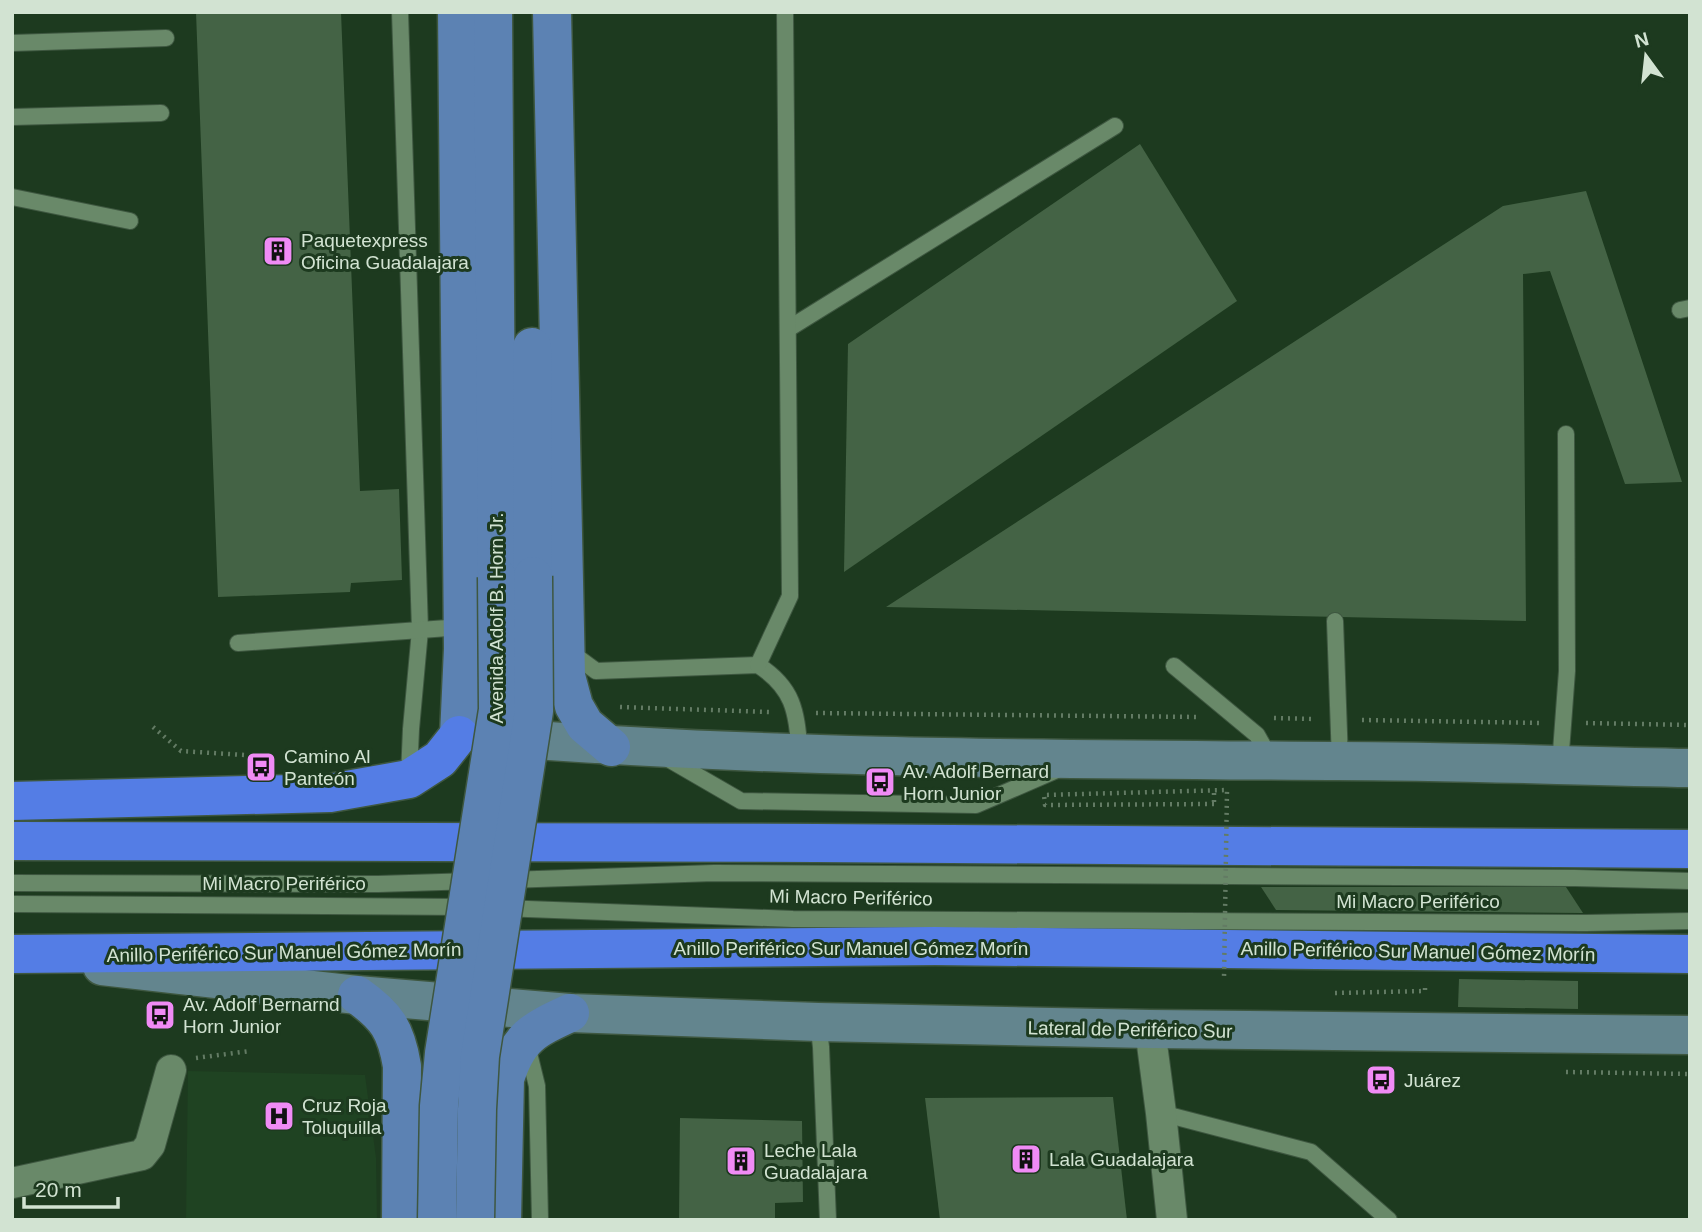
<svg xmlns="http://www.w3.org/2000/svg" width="1702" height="1232" font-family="Helvetica,sans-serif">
<rect width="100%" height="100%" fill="#1d3a1f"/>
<!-- built -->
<path fill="#1f4322" d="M 188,1071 L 365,1075 L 376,1158 L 377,1220 L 186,1220 Z"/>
<!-- building -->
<g fill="#446345">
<path d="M 196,12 L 341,12 L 360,491 L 399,489 L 402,580 L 351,583 L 350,592 L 218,597 Z"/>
<path d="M 1140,144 L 1237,301 L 844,572 L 848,344 Z"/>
<path d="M 1586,191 L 1682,482 L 1625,484 L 1550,271 L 1523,274 L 1526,621 L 886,607 L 1503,206 Z"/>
<path d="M 1261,887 L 1566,887 L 1583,913 L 1276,910 Z"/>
<path d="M 1459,979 L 1578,981 L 1578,1009 L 1458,1007 Z"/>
<path d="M 1113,1097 L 1127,1220 L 940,1220 L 925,1098 Z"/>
<path d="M 680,1118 L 802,1121 L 803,1202 L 775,1203 L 775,1220 L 679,1220 Z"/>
</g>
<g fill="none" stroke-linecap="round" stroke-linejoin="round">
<!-- lane casing -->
<g stroke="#3e5740" stroke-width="18">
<g id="lane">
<path d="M 400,12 L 420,630 L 411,729 L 409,776"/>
<path d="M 12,43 L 166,38"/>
<path d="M 12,117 L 161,113"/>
<path d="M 12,197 L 130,221"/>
<path d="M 1680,310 L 1690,308"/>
<path d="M 788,329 L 1115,126"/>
<path d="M 1335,621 L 1340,761"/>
<path d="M 238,643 L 462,627"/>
<path d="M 569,651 L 596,671 L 758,665 C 795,689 796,712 800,753"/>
<path d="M 758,665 L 790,596 L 785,12"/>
<path d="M 1174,666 L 1257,735 L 1270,758"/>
<path d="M 665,757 L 741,801 L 976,805 L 1057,770"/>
<path d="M 1560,765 L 1567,671 L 1566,434"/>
<path d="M 506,880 L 714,873 L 1575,878 L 1690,881"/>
<path d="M 12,883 L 378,884 L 473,881"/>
<path d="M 12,904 L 468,907"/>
<path d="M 501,908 L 793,919 L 1586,923 L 1690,921"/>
<path d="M 818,1022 L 821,1047 L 828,1220"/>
<path d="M 527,1045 L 537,1086 L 540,1220"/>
<path d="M 1161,1113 L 1311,1152 L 1389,1220"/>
</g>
</g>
<!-- street casing -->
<g stroke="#3e5740" stroke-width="32">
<g id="street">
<path d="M 1150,1029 L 1161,1113 L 1172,1220"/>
<path d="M 12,1183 L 142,1155 L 150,1145 L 171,1070"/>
</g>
</g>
<!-- secondary casing -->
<g stroke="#3e5740" stroke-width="41">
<g id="secondary">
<path d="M 496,737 C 775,759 1055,759 1336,761 C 1454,761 1572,766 1690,768"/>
<path d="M 102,966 L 357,995 L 570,1013 L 818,1022 L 1150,1029 L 1690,1035"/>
</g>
</g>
<!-- primary casing -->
<g stroke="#3e5740" stroke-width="41">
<g id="primary">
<path d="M 457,12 L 463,649 L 459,735"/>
<path d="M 493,12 L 497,577"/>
<path d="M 552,12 L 566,676 L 574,706 L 585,725 L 611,747"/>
<path d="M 532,347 L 533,576"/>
<path d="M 357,995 C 387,1016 396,1030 402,1066 L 401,1220"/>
<path d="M 502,1220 L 505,1079 C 518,1037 533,1030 570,1013"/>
</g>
</g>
<!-- highway casing -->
<g stroke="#3e5740" stroke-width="41">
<g id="highway">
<path d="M 12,801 L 330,793 L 409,779 L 440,759 L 459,735"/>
<path d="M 12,841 L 817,843 L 1690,849"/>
<path d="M 12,954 L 935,946 L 1690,954"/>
</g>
</g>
<!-- path -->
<g stroke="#637b64" stroke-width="4.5" stroke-dasharray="2 5" stroke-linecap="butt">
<path d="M 620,707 L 769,712"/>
<path d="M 816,713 L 1199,717"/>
<path d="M 1274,718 L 1314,719"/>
<path d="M 1362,720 L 1542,723"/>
<path d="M 1586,723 L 1690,725"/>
<path d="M 153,727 L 181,751 L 276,757"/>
<path d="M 1214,793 L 1214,804"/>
<path d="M 1335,993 L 1425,991 L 1425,986"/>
<path d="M 196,1058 L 250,1051"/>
<path d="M 1566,1072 L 1690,1074"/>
</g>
<!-- lane -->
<use href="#lane" stroke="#698969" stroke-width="16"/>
<!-- street -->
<use href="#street" stroke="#698969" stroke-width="30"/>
<!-- secondary -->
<use href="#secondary" stroke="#63858e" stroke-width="38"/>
<!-- primary -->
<use href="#primary" stroke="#5c82b3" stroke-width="38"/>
<!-- highway -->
<use href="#highway" stroke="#547de5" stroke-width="38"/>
<!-- primary-bridge casing -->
<g stroke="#3e5740" stroke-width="41" stroke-linecap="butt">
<g id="primary-bridge">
<path d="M 437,1220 L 439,1106 L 444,1053 L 498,710 L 497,577"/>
<path d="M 475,1220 L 477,1109 L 480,1056 L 534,711 L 533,576"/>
</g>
</g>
<!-- path-bridge -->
<path stroke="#637b64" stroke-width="4.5" stroke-dasharray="2 5" stroke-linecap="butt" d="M 1214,804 L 1045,805 L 1044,795 L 1227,790 L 1224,978"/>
<!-- primary-bridge -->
<use href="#primary-bridge" stroke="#5c82b3" stroke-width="38"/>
</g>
<!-- icons -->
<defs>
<g id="building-square" transform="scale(1.575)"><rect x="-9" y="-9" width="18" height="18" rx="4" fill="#f08bf5" stroke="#1d3a1f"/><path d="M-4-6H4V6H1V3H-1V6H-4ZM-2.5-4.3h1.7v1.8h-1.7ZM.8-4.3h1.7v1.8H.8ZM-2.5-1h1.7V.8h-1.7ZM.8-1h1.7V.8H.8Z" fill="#111"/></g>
<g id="bus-square" transform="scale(1.575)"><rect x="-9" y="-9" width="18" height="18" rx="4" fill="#f08bf5" stroke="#1d3a1f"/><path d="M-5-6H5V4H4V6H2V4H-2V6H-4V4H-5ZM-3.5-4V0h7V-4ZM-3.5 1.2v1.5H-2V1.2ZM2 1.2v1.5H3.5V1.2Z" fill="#111"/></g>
<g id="hospital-square" transform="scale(1.575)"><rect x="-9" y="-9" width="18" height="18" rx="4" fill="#f08bf5" stroke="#1d3a1f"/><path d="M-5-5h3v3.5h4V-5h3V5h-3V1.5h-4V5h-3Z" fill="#111"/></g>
</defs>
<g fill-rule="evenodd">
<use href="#building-square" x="278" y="251"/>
<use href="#bus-square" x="261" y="767"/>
<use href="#bus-square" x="880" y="782"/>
<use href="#bus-square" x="160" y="1015"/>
<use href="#bus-square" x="1381" y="1080"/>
<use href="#hospital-square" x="279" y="1116"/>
<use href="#building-square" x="1026" y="1159"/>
<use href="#building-square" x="741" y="1161"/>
</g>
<g text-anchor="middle" stroke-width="6" stroke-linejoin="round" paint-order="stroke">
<!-- poi labels -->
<g font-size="19" fill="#d2e3d2" stroke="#1d3a1f" text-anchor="start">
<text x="301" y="247">Paquetexpress<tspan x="301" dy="22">Oficina Guadalajara</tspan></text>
<text x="284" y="763">Camino Al<tspan x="284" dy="22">Panteón</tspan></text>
<text x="903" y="778">Av. Adolf Bernard<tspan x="903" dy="22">Horn Junior</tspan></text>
<text x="183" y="1011">Av. Adolf Bernarnd<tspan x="183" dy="22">Horn Junior</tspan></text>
<text x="1404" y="1087">Juárez</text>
<text x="302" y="1112">Cruz Roja<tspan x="302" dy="22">Toluquilla</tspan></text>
<text x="764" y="1157">Leche Lala<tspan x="764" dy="22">Guadalajara</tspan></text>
<text x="1049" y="1166">Lala Guadalajara</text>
</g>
<!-- street labels -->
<g font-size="19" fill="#d2e3d2" stroke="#1d3a1f">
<text transform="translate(496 618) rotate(-90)" y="7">Avenida Adolf B. Horn Jr.</text>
<text x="284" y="890">Mi Macro Periférico</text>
<text transform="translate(851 897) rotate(1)" y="7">Mi Macro Periférico</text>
<text x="1418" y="908">Mi Macro Periférico</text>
<text x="851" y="955">Anillo Periférico Sur Manuel Gómez Morín</text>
<text transform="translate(1418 951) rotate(1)" y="7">Anillo Periférico Sur Manuel Gómez Morín</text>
<text transform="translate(284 952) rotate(-1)" y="7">Anillo Periférico Sur Manuel Gómez Morín</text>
<text transform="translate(1130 1029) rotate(1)" y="7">Lateral de Periférico Sur</text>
</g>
</g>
<!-- border -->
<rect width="1702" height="1232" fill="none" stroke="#d2e3d2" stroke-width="28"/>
<!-- north arrow -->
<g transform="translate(1646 56) rotate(345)" stroke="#1d3a1f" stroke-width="5" paint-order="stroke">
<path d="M0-5L12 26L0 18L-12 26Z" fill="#d2e3d2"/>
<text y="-10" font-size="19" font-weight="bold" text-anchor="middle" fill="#d2e3d2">N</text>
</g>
<!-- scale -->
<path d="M24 1197v10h94v-10" fill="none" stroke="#d2e3d2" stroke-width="3.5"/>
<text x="35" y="1197" font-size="21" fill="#d2e3d2" stroke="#1d3a1f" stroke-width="5" paint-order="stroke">20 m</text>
</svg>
